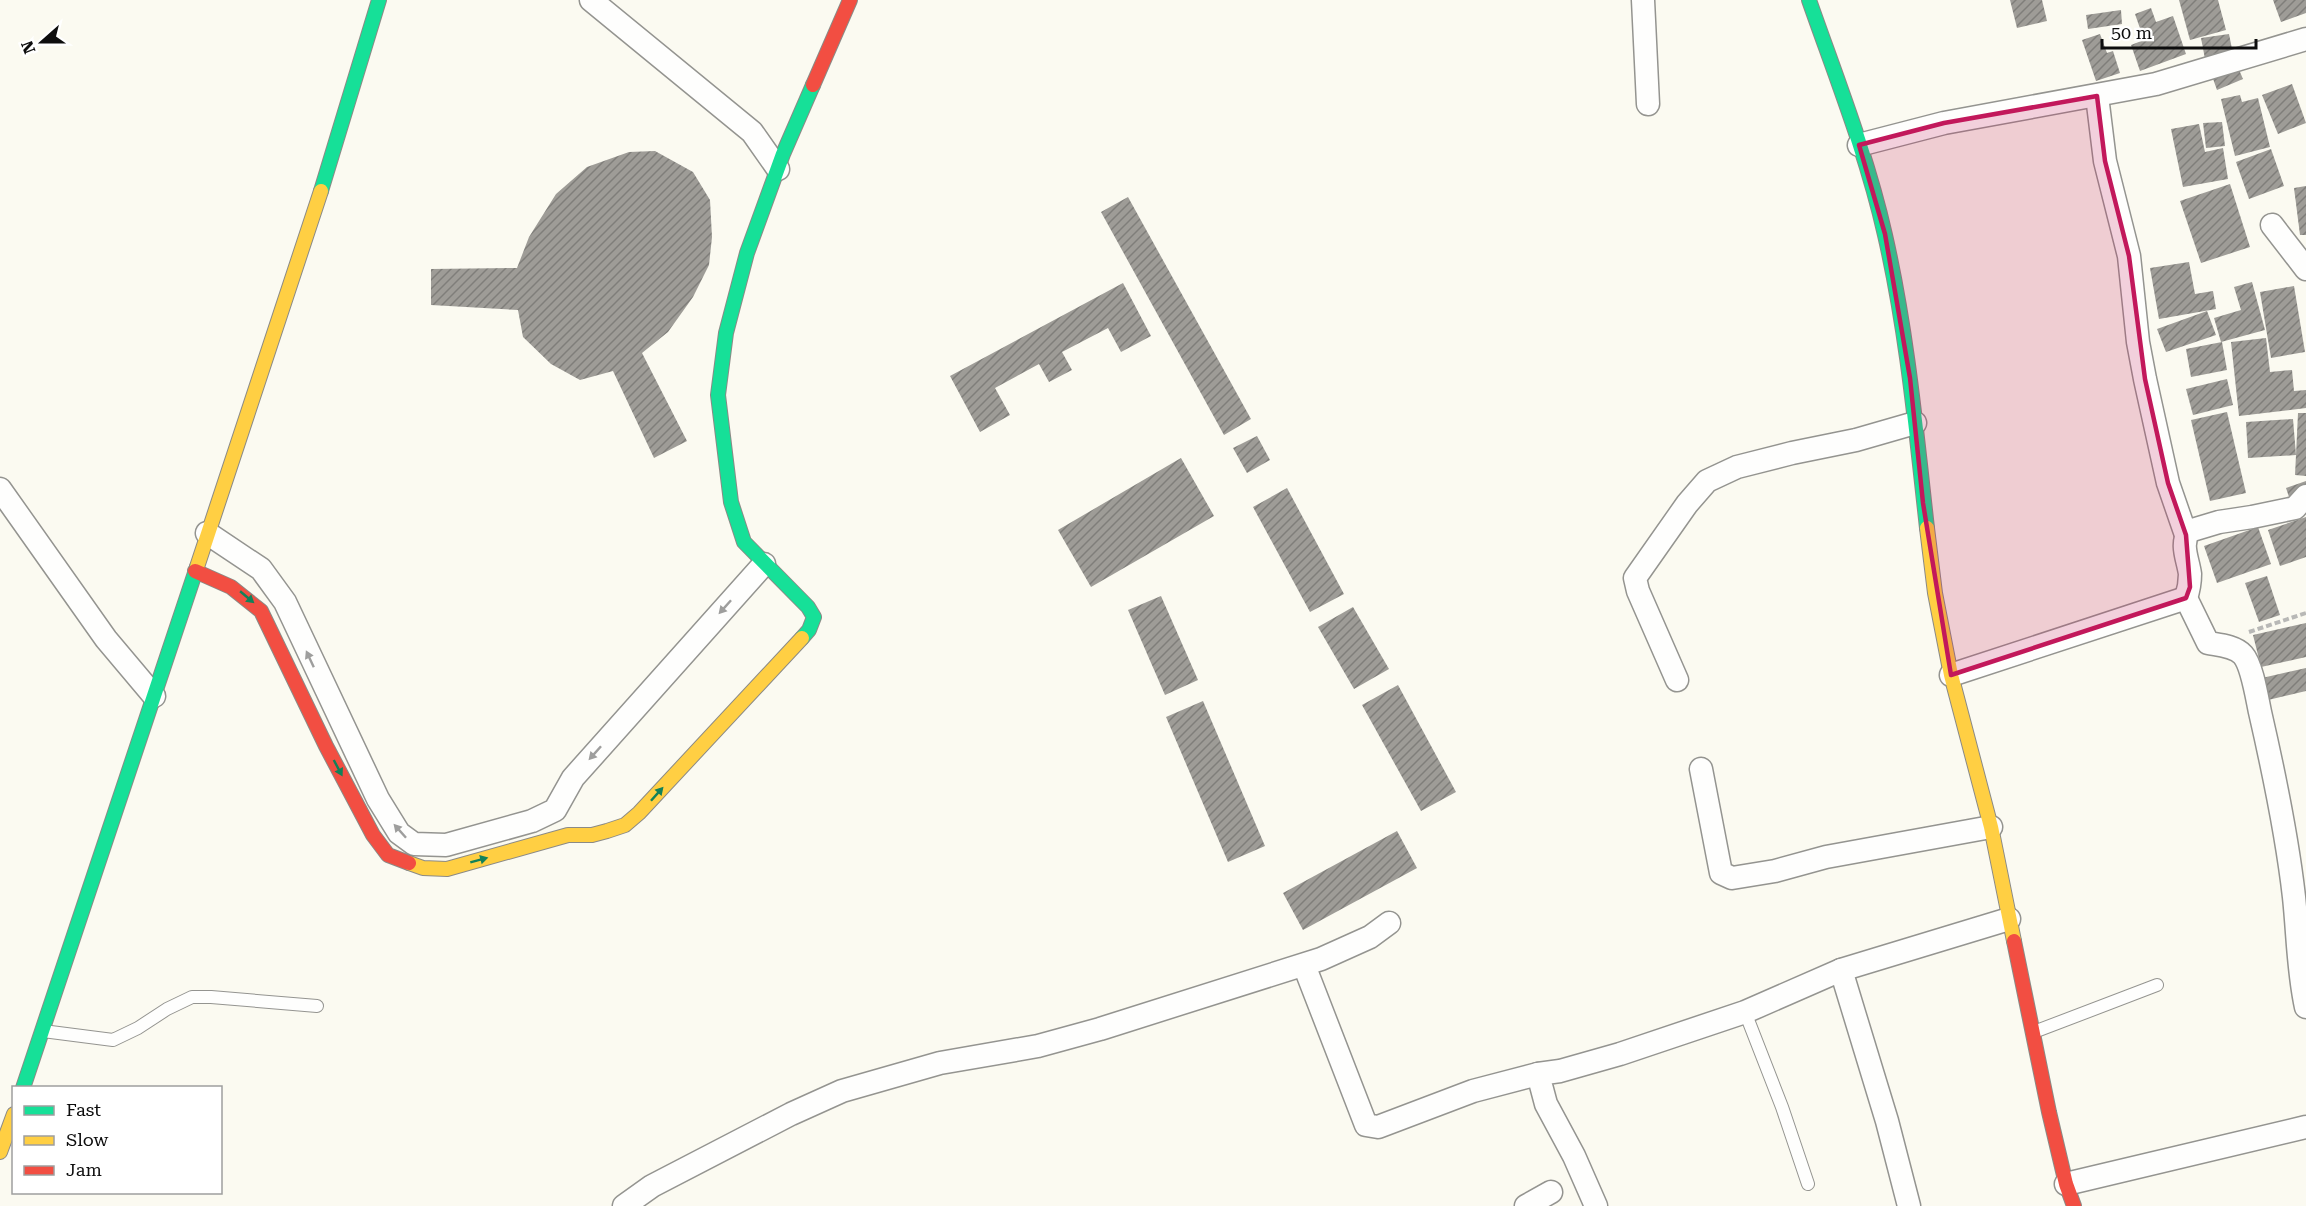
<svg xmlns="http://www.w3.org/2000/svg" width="2306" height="1206" font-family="'Roboto Serif',serif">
<defs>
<pattern id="building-hatch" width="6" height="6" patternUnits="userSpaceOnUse" patternTransform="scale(1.5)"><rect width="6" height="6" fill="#9e9c97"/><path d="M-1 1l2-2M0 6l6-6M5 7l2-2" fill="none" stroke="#7f7e7a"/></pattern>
</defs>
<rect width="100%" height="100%" fill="#fbfaf1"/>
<!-- building -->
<g fill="url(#building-hatch)">
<path d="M 2010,0 L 2042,0 L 2047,21 L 2017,28 Z"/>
<path d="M 2179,0 L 2218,0 L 2226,30 L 2190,40 Z"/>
<path d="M 2273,0 L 2306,0 L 2306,13 L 2281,22 Z"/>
<path d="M 2151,8 L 2156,22 L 2173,16 L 2186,54 L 2140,71 L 2131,45 L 2144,40 L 2135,14 Z"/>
<path d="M 2121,10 L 2122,24 L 2088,29 L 2086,15 Z"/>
<path d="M 2100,34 L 2107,53 L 2113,51 L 2120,73 L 2096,81 L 2082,40 Z"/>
<path d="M 2229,34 L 2234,59 L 2206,64 L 2201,38 Z"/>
<path d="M 2237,65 L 2243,79 L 2217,90 L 2212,76 Z"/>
<path d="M 2292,84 L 2306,123 L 2278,134 L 2262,95 Z"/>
<path d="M 2240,95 L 2242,102 L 2258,98 L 2270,147 L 2235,156 L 2221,99 Z"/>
<path d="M 2222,122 L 2225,146 L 2206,148 L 2203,123 Z"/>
<path d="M 2199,124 L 2205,152 L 2223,148 L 2228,179 L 2183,187 L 2171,129 Z"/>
<path d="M 2271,149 L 2284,186 L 2249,199 L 2236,162 Z"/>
<path d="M 655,151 L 693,172 L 710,200 L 712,237 L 709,265 L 693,297 L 668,332 L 642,353 L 687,441 L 654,458 L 613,371 L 580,380 L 551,364 L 523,337 L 518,310 L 431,305 L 431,269 L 517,268 L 529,237 L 556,194 L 587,167 L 629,152 Z"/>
<path d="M 2230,184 L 2250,247 L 2201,263 L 2180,201 Z"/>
<path d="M 2306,186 L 2306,235 L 2300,235 L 2294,188 Z"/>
<path d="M 1128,197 L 1251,419 L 1224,435 L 1101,212 Z"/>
<path d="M 2189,262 L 2195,294 L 2213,291 L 2216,309 L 2159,319 L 2150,268 Z"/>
<path d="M 2252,282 L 2265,330 L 2221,342 L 2214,318 L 2241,310 L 2234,287 Z"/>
<path d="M 1123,283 L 1151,336 L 1121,352 L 1108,328 L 1062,352 L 1072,370 L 1049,382 L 1039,364 L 995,388 L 1010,415 L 980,432 L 950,376 Z"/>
<path d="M 2294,286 L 2305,352 L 2271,358 L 2260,292 Z"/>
<path d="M 2207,311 L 2216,335 L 2166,352 L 2157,329 Z"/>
<path d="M 2266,338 L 2270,372 L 2292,370 L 2294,391 L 2306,390 L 2306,408 L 2239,416 L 2231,342 Z"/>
<path d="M 2222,342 L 2227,370 L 2191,377 L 2186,349 Z"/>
<path d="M 2227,379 L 2233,405 L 2193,415 L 2186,389 Z"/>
<path d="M 2227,412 L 2246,493 L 2210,501 L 2191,420 Z"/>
<path d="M 2298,413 L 2306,413 L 2306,476 L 2295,475 L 2296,455 L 2248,458 L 2246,422 L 2293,419 L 2296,455 Z"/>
<path d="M 1257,436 L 1270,460 L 1247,473 L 1233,448 Z"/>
<path d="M 1181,458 L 1214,516 L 1091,587 L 1058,530 Z"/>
<path d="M 2306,481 L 2306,492 L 2289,497 L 2286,488 Z"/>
<path d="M 1287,488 L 1344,594 L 1310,612 L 1253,507 Z"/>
<path d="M 2306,517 L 2306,557 L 2280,566 L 2268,530 Z"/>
<path d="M 2258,527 L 2271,564 L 2217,583 L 2204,546 Z"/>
<path d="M 2267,576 L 2280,615 L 2259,622 L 2245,583 Z"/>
<path d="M 1161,596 L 1198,680 L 1165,695 L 1128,610 Z"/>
<path d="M 1353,607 L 1389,669 L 1354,689 L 1318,627 Z"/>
<path d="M 2306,623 L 2306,657 L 2261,667 L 2253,635 Z"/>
<path d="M 2306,668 L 2306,691 L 2268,700 L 2262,678 Z"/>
<path d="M 1398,685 L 1456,792 L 1421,811 L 1362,705 Z"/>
<path d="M 1203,701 L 1265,846 L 1228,862 L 1166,717 Z"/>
<path d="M 1397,831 L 1417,868 L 1303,930 L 1283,893 Z"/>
</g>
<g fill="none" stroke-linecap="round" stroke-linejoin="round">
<!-- lane casing -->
<g stroke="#949490" stroke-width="14">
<g id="lane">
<path d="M 1745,1012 L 1782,1107 L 1808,1184"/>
<path d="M 43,1031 L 113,1040 L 138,1028 L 167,1009 L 192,997 L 211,997 L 317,1006"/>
<path d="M 2034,1032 L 2157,985"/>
</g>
</g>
<!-- street casing -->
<g stroke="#949490" stroke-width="25">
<g id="street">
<path d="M 591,0 L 752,132 L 778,169"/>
<path d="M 1643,0 L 1648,104"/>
<path d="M 2097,96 L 2105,161 L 2129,256 L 2138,342 L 2145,379 L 2168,483 L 2186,535"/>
<path d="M 1859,145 L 1944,123 L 2156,84 L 2306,39"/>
<path d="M 2272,225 L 2306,269"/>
<path d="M 0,489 L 106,639 L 154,696"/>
<path d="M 207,533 L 261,569 L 285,602 L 378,799 L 399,833 L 414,844 L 446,845 L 532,821 L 555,810 L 573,778 L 764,564"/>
<path d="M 2186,598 C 2189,589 2190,582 2190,574 C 2188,559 2180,545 2189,531 L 2219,522 L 2252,517 L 2295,508 L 2306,496"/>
<path d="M 1951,675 L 2186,598 L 2208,643 C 2219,645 2235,646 2243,655 C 2252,665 2257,698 2260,712 C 2274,773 2287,835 2294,897 C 2298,934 2298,971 2306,1007"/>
<path d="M 1677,680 L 1638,591 L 1635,578 L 1687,504 L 1707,481 L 1737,467 L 1792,453 L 1856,440 L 1915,423"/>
<path d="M 1701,769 L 1721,873 L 1732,878 L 1775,871 L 1826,857 L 1991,827"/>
<path d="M 1304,965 L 1366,1125 L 1378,1127 L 1473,1091 L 1538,1074"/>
<path d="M 1841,970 L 1887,1121 L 1909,1206"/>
<path d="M 2066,1184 L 2306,1127"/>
<path d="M 624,1206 L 652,1186 L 791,1114 L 842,1091 L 940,1063 L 1038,1046 L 1100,1029 L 1321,959 L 1370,937 L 1389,923"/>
<path d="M 1526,1206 L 1551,1192"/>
<path d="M 1596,1206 L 1574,1156 L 1546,1104 L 1538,1074 L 1560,1071 L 1620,1054 L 1745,1012 L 1841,970 L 2009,919"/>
</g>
</g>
<!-- fast casing -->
<g stroke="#8b8a86" stroke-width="16">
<g id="fast">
<path d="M 1809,0 C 1836,77 1867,155 1885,235 C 1907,331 1916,430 1927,528"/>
<path d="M 321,191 L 379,0"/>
<path d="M 802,638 L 809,630 L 814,617 L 808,607 L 744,542 L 731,502 L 718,395 L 726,333 L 747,253 L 783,154 L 813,85"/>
<path d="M 23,1088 L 197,567"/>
</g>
</g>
<!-- slow casing -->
<g stroke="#8b8a86" stroke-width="16">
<g id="slow">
<path d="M 1927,528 L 1935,593 L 1951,675 L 1991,827 L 2014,941"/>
<path d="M 197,567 L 321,191"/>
<path d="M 409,863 L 423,868 L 447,869 L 568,835 L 592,835 L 607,831 L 625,825 L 639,813 L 802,638"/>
<path d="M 0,1152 L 14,1114"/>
</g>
</g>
<!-- jam casing -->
<g stroke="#8b8a86" stroke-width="16">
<g id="jam">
<path d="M 813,85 L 850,0"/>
<path d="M 195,571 L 231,587 L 261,611 L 326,746 L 373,835 L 388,855 L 409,863"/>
<path d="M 2014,941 L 2049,1112 L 2066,1184 L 2074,1206"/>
</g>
</g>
<!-- path -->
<path stroke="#b8b8b6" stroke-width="4" stroke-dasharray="6 3" stroke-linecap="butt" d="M 2249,632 L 2306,613"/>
<!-- lane -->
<use href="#lane" stroke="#fefefd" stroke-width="12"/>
<!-- street -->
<use href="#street" stroke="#fefefd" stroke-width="22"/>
<!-- fast -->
<use href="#fast" stroke="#16e098" stroke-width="14"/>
<!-- slow -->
<use href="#slow" stroke="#ffcf43" stroke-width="14"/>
<!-- jam -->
<use href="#jam" stroke="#f24e42" stroke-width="14"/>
</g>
<!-- one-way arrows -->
<defs><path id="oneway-solid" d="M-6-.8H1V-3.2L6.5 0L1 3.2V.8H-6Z" transform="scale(1.5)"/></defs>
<g fill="#128159">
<use href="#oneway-solid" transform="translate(247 597) rotate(40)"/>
<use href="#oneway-solid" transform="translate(338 768) rotate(62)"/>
<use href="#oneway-solid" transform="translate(657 794) rotate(-48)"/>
<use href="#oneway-solid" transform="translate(479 860) rotate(-15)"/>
</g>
<g fill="#9e9e9d">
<use href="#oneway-solid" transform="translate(725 607) rotate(132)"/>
<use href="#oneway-solid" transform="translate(310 659) rotate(-115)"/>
<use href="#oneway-solid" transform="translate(595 753) rotate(132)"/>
<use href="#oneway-solid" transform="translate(400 831) rotate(-132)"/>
</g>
<!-- marked area -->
<path fill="#c2185b" fill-opacity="0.2" stroke="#c2185b" stroke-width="4.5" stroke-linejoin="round" d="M 2097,96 L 2105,161 L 2129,256 L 2145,379 L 2168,483 L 2186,535 L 2190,587 L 2186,598 L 1951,675 L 1923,503 L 1910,378 L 1885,234 L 1859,145 L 1944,123 Z"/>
<!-- legend -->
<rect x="12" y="1086" width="210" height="108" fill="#ffffff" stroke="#9e9e9e" stroke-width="1.5"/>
<rect x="24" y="1106" width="30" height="9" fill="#16e098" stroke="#9e9e9e" stroke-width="1.5"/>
<text x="66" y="1116" font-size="18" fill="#0d0d0d">Fast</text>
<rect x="24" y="1136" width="30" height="9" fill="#ffcf43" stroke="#9e9e9e" stroke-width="1.5"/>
<text x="66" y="1146" font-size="18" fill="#0d0d0d">Slow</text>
<rect x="24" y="1166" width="30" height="9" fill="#f24e42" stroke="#9e9e9e" stroke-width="1.5"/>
<text x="66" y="1176" font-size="18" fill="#0d0d0d">Jam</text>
<!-- north arrow -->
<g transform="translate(42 42) rotate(249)" stroke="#ffffff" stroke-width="4.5" paint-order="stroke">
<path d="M0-4.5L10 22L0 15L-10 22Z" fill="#0d0d0d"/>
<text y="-9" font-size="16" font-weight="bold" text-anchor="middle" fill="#0d0d0d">N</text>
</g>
<!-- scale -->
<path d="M2102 39v9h154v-9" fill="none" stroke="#0d0d0d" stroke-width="3"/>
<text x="2111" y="39" font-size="18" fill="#0d0d0d" stroke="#ffffff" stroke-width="4.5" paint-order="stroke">50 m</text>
</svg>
